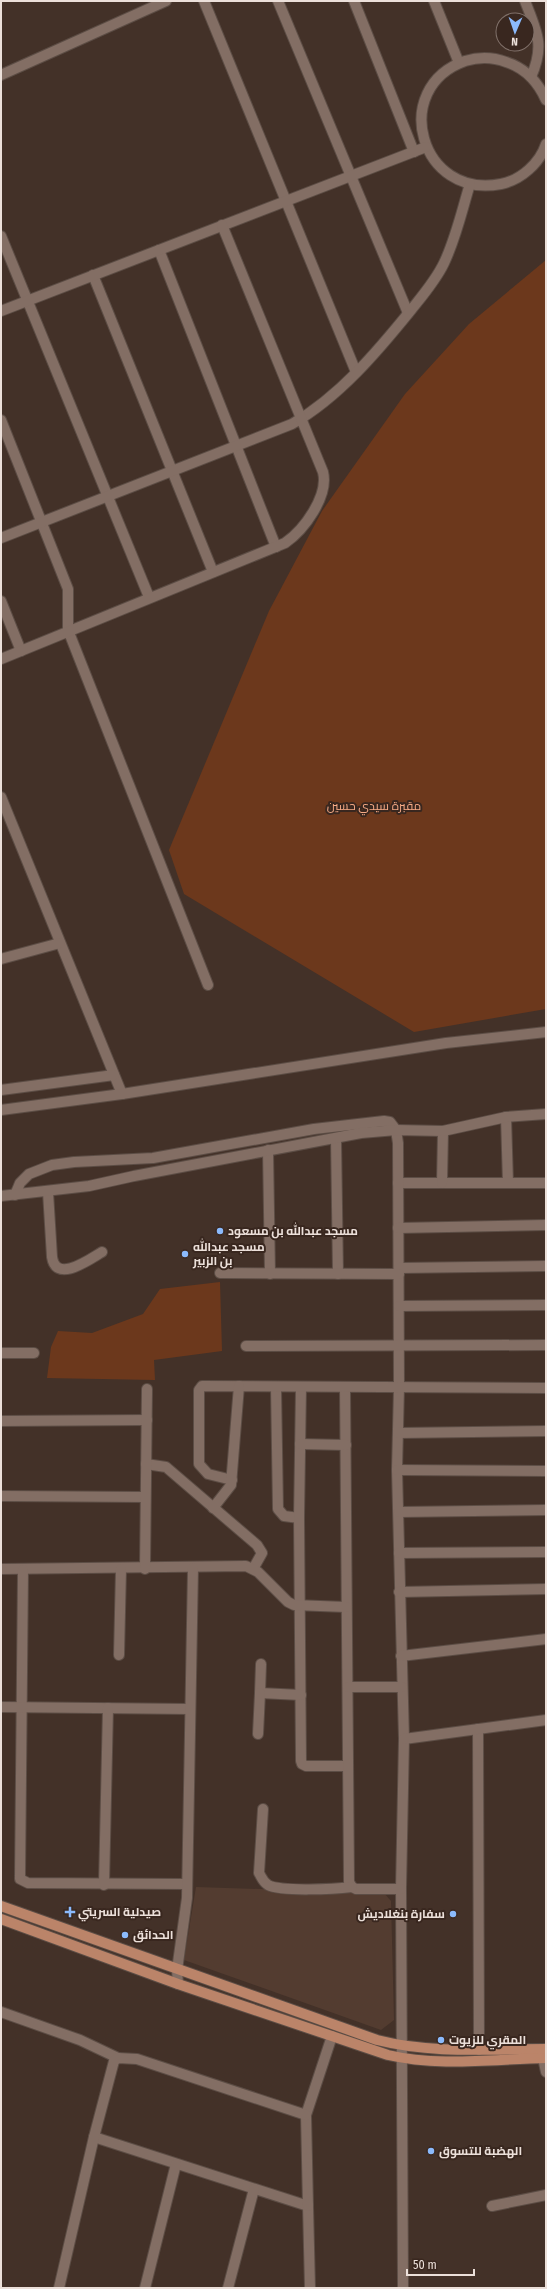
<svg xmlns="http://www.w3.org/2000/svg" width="547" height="2289" font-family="'Fira Sans Condensed',Cairo,sans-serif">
<rect width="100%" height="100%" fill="#433128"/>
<!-- built -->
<path fill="#533c30" d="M 196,1887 L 384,1893 L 391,1901 L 394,2020 L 381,2030 L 184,1960 Z"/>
<!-- green -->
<g fill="#6c381c">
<path d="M 546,260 L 546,1009 L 414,1032 L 184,894 L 169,850 L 269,611 L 322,511 L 405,394 L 469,324 Z"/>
<path d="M 220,1282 L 222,1351 L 154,1360 L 155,1380 L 47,1378 L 51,1347 L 58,1331 L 92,1333 L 143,1314 L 160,1289 Z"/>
</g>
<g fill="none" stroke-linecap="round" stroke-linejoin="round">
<!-- minor casing -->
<g stroke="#5c4d45" stroke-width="12">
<g id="minor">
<path d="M 204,1 L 356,372"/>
<path d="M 278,1 L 408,313"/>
<path d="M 354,1 L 414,152"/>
<path d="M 434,1 L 459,63"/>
<path d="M 525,1 C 537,32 545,45 531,77"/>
<path d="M 1,75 L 166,1"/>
<path d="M 546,100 C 538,82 525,68 506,62 C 493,57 478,57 465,61 C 389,88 420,200 501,184 C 521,180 540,163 546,144"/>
<path d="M 1,236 L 149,597"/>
<path d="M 159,250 L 276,547"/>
<path d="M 93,275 L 213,572"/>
<path d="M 1,311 L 426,147"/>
<path d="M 1,420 L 68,589 L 68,630 L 208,985"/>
<path d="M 1,538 L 292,424 C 339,397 377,352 411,310 C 423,295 436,280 444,263 C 456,238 462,210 470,184"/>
<path d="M 1,601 L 21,651"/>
<path d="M 1,659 L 285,543 C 304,530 329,496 323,472 L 222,225"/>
<path d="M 1,797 L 122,1094"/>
<path d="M 1,959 L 60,943"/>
<path d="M 1,1090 L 114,1075"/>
<path d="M 1,1110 L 122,1094 L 446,1043 L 546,1032"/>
<path d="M 506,1117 L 508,1183"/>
<path d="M 336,1138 L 338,1274"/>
<path d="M 268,1150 L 270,1274"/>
<path d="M 398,1183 L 546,1183"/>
<path d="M 442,1183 L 443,1131"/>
<path d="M 48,1192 L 52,1257 C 56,1284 90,1259 102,1252"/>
<path d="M 15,1195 L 20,1183 L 29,1174 L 52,1165 L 74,1162 L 153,1158 L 314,1129 L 384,1121 L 390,1122 L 396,1130 L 398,1143 L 399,1387 L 397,1470 L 404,1739 L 401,1889 L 403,2288"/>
<path d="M 1,1196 L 89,1186 L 134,1176 L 361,1133 L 396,1130 L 443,1131 L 506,1117 L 546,1114"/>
<path d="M 398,1228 L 546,1225"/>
<path d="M 399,1268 L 546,1266"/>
<path d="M 220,1273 L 399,1274"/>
<path d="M 399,1306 L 546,1305"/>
<path d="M 246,1346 L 546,1345"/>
<path d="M 1,1353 L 34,1353"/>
<path d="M 276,1387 L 278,1509 L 284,1516 L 299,1518"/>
<path d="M 301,1387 L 299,1518 L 301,1761 L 302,1764 L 306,1766 L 348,1766"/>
<path d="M 345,1387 L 349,1882 L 352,1887 L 356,1889 L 401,1889"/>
<path d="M 1,1421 L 147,1420"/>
<path d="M 398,1433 L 546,1431"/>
<path d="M 300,1444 L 346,1445"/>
<path d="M 146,1464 L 166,1467 L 257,1545 L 262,1553 L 253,1569"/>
<path d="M 397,1470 L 546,1471"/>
<path d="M 232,1480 L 208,1474 L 199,1464 L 199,1390 L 202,1386 L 546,1388"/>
<path d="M 1,1496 L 145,1497"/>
<path d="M 213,1508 L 231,1485 L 239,1386"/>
<path d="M 399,1512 L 546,1510"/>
<path d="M 399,1553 L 546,1552"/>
<path d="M 1,1569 L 246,1566 L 258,1572 L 288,1602 L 294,1605 L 346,1607"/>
<path d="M 145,1569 L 147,1389"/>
<path d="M 23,1570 L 20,1879 L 28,1883 L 187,1884"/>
<path d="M 399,1592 L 546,1589"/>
<path d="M 119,1655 L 121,1569"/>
<path d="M 401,1656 L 546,1639"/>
<path d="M 261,1664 L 260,1693 L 301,1695"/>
<path d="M 348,1687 L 402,1687"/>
<path d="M 1,1707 L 190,1709"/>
<path d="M 478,1729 L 479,2050"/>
<path d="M 258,1734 L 260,1693"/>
<path d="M 404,1739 L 546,1720"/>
<path d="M 263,1809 L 259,1873 C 262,1878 263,1882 268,1885 C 282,1892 335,1889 352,1887"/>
<path d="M 104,1885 L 108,1708"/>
<path d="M 178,1984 L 177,1970 L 187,1898 L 193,1568"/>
<path d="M 1,2012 L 80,2040 L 118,2058"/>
<path d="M 543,2058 L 546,2072"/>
<path d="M 94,2137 L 308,2206 L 310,2288"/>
<path d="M 308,2206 L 306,2115 L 332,2036"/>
<path d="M 492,2206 L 546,2195"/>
<path d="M 59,2288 L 94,2137 L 114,2061 L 118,2058 L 137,2059 L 306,2115"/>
<path d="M 145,2288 L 176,2164"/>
<path d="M 228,2288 L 254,2189"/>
</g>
</g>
<!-- major casing -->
<g stroke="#5c4d45" stroke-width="12">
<g id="major">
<path d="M 1,1906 L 377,2040 C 432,2054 489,2049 546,2049"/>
<path d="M 1,1919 L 178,1984 L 388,2055 C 439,2067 494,2059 546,2058"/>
</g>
</g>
<!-- minor -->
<use href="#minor" stroke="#836e64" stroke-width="10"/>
<!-- major -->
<use href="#major" stroke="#bb8469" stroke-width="10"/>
</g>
<!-- markers -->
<g fill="#8bbafc" stroke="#39271f" stroke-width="1.5">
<circle cx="220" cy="1231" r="4"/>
<circle cx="185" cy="1254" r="4"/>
<path d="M68 1906h4v4h4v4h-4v4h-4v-4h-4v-4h4z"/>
<circle cx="453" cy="1914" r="4"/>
<circle cx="125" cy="1935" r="4"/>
<circle cx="441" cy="2040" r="4"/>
<circle cx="431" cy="2151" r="4"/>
</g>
<g text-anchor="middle" stroke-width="4" stroke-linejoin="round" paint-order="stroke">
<!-- park labels -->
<g font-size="12" fill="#f7ab86" stroke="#39271f">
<text x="374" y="810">مقبرة سيدي حسين</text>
</g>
<!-- poi labels -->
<g font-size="12" font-weight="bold" fill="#ece0da" stroke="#39271f" text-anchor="start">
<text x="228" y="1235">مسجد عبدالله بن مسعود</text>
<text x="193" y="1251">مسجد عبدالله<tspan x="193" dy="14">بن الزبير</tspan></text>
<text x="78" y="1916">صيدلية السريتي</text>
<text x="445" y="1918" text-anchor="end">سفارة بنغلاديش</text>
<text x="133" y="1939">الحدائق</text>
<text x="449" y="2044">المقري للزيوت</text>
<text x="439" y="2155">الهضبة للتسوق</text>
</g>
</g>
<!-- border -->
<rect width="547" height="2289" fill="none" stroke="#ece0da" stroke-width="4"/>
<!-- north arrow -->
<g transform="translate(515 32) rotate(182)"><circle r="19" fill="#39271f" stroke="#81716a"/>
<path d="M0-3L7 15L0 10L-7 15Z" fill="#8bbafc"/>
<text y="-6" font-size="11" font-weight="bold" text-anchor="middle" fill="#ece0da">N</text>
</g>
<!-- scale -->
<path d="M407 2269v6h67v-6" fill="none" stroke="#ece0da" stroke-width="2"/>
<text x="413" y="2269" font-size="12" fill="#ece0da" stroke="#39271f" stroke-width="3" paint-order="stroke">50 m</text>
</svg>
